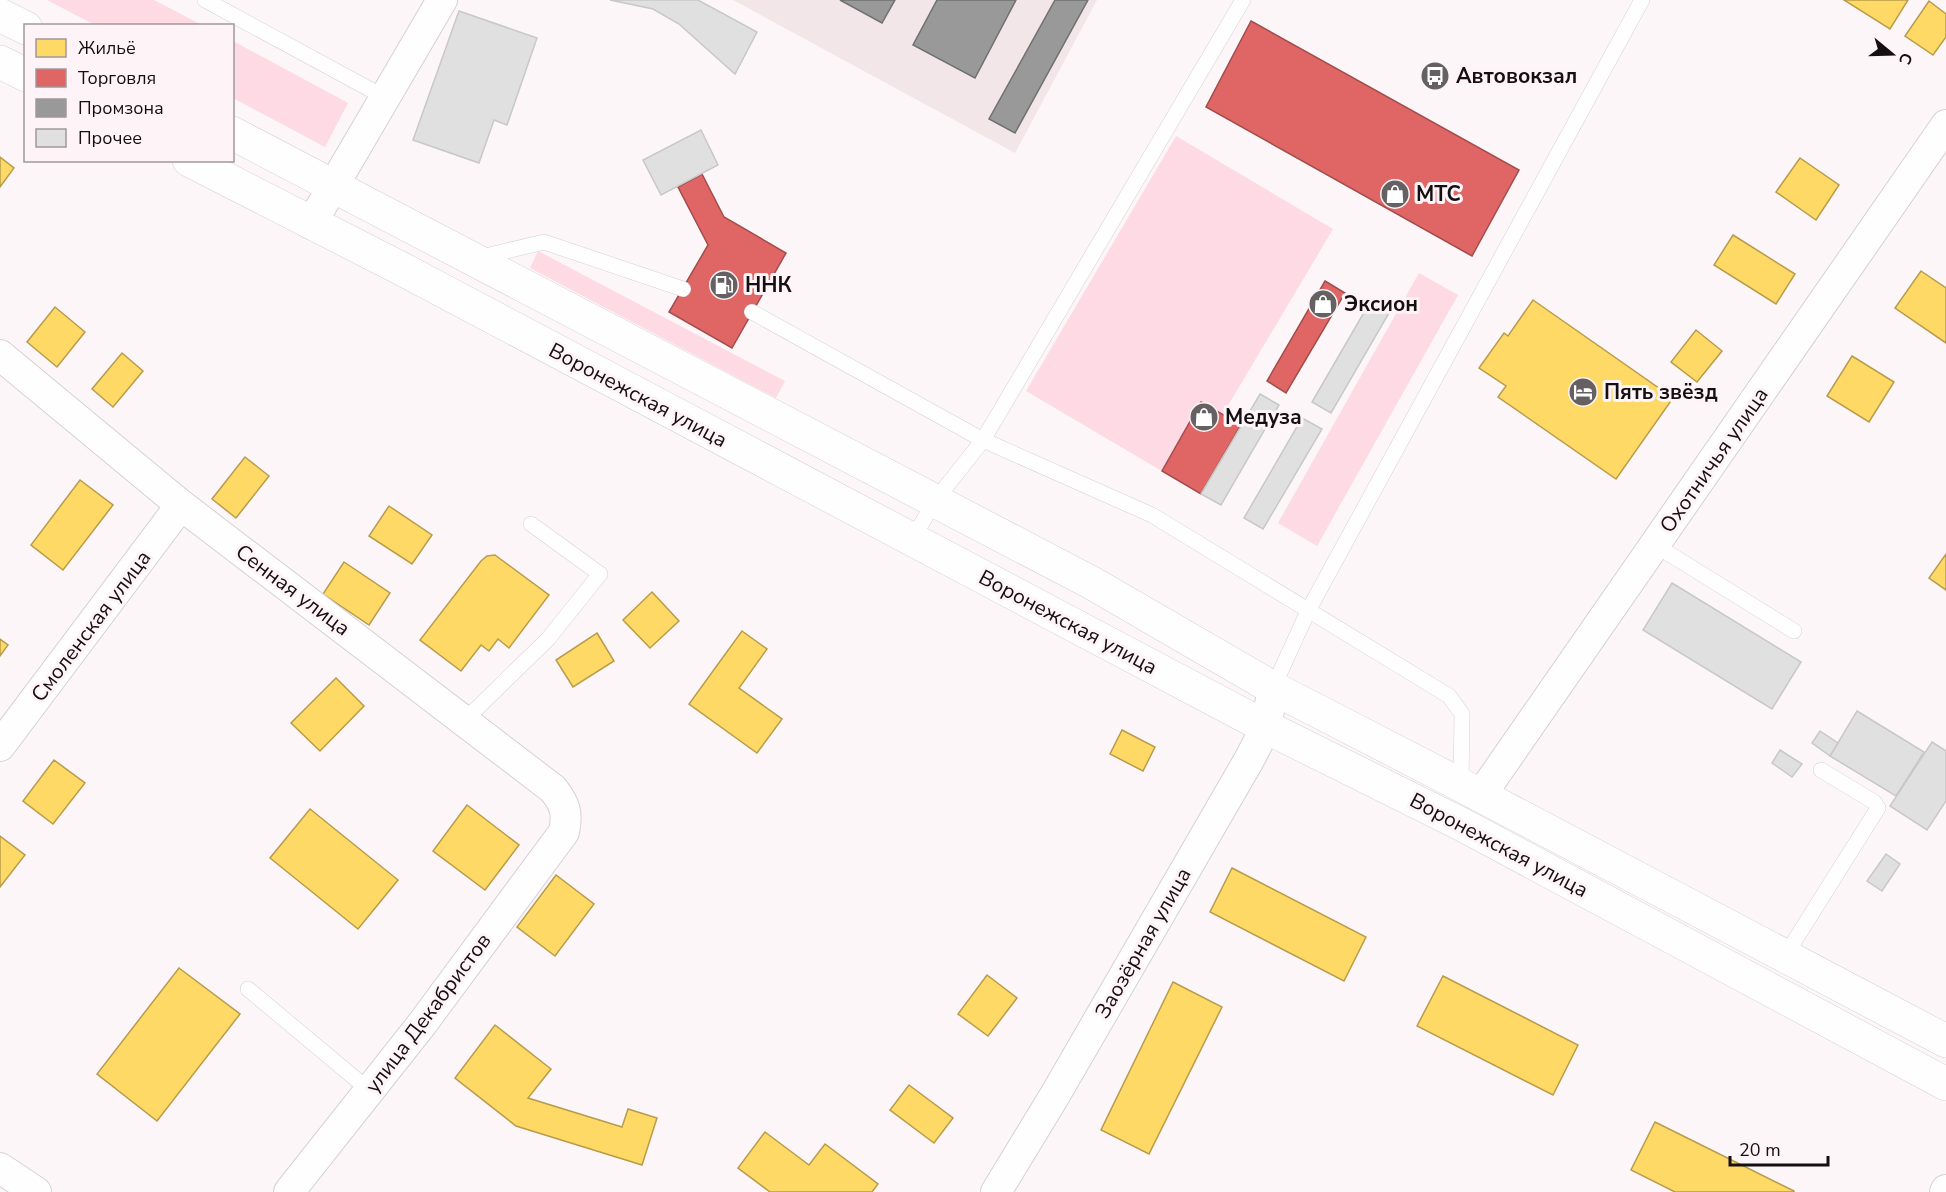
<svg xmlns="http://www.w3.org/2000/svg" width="1946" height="1192" font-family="'Nunito Sans',sans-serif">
<rect width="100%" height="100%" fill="#fcf6f8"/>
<!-- built -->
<path fill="#f3e6e9" d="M 733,0 L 1097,0 L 1015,153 Z"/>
<!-- green -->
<g fill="#fddae4">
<path d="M 47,0 L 154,0 L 202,25 L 95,25 Z"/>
<path d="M 233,41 L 348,103 L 325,147 L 233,98 Z"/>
<path d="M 1176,136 L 1333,229 L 1182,483 L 1026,391 Z"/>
<path d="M 538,251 L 785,381 L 776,398 L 530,268 Z"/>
<path d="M 1419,273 L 1458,295 L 1317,546 L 1278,523 Z"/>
</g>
<!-- homes -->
<g fill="#ffd966" stroke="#b89c4c" stroke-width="1.5">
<path d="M 1844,0 L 1908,0 L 1890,29 Z"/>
<path d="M 1929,1 L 1946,14 L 1946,37 L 1933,55 L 1905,36 Z"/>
<path d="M 0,157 L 14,168 L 0,187 Z"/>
<path d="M 1800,158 L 1839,185 L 1816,220 L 1776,192 Z"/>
<path d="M 1733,235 L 1795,274 L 1776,304 L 1714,265 Z"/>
<path d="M 1921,271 L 1946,288 L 1946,343 L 1895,308 Z"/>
<path d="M 1533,300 L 1673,398 L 1616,479 L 1498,397 L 1506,386 L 1479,368 L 1504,333 L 1508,336 Z"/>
<path d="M 55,307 L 85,332 L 57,367 L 27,342 Z"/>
<path d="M 1696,330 L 1722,351 L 1697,382 L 1671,362 Z"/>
<path d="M 122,353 L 143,371 L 113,407 L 92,389 Z"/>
<path d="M 1852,356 L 1894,382 L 1869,422 L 1827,396 Z"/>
<path d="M 245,457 L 269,476 L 236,518 L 212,499 Z"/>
<path d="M 80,480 L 113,505 L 63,570 L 31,545 Z"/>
<path d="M 389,506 L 432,535 L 412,564 L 369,536 Z"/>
<path d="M 1946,554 L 1946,590 L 1929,578 Z"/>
<path d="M 495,555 L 549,595 L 509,648 L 498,639 L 489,651 L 481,645 L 461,671 L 420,640 L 481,561 L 487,556 Z"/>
<path d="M 344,562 L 390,593 L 369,625 L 323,594 Z"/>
<path d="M 652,592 L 679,621 L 650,648 L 623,620 Z"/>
<path d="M 742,631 L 767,649 L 739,688 L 782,719 L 757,753 L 689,704 Z"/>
<path d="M 597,633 L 614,661 L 573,687 L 556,660 Z"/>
<path d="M 0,639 L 8,645 L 0,656 Z"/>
<path d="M 336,678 L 364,706 L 320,751 L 291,723 Z"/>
<path d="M 1122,730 L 1155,747 L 1143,771 L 1110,754 Z"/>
<path d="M 54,760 L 85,783 L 53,824 L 23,801 Z"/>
<path d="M 467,805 L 519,845 L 485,890 L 433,851 Z"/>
<path d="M 310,809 L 398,880 L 358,929 L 270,858 Z"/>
<path d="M 0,836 L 25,855 L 0,887 Z"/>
<path d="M 1232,868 L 1366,937 L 1344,981 L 1210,912 Z"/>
<path d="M 556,875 L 594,904 L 555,956 L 517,927 Z"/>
<path d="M 179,968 L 240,1014 L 157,1121 L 97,1074 Z"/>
<path d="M 987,975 L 1017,998 L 988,1036 L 958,1014 Z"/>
<path d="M 1443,976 L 1578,1045 L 1553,1095 L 1417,1026 Z"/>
<path d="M 1173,982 L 1222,1007 L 1149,1154 L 1101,1130 Z"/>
<path d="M 495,1025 L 551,1069 L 528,1098 L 622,1127 L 628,1109 L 657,1118 L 642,1165 L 516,1126 L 455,1078 Z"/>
<path d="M 909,1085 L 953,1118 L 934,1143 L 890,1110 Z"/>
<path d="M 1655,1122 L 1794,1191 L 1794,1192 L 1675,1192 L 1631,1170 Z"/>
<path d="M 765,1132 L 809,1165 L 825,1144 L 878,1184 L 872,1192 L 770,1192 L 738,1168 Z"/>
</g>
<!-- shops -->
<g fill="#e06666" stroke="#a34c4c" stroke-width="1.5">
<path d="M 1251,21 L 1519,170 L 1472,256 L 1206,107 Z"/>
<path d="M 702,174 L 724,217 L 786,253 L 732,348 L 669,312 L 708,245 L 678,187 Z"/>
<path d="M 1325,281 L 1345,293 L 1286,393 L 1267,381 Z"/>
<path d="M 1201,402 L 1241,425 L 1201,494 L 1162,471 Z"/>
</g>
<!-- industry -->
<g fill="#999" stroke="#717070" stroke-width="1.5">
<path d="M 840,0 L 895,0 L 882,23 Z"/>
<path d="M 937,0 L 1016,0 L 975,78 L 913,45 Z"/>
<path d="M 1055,0 L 1088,0 L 1015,133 L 989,119 Z"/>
</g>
<!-- building -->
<g fill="#e1e0e0" stroke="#c8c8c8" stroke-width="1.5">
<path d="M 610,0 L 698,0 L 757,32 L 735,74 L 679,24 L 653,9 Z"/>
<path d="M 459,11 L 537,38 L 507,125 L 494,120 L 479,163 L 413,140 Z"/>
<path d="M 701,130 L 718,165 L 661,195 L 643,160 Z"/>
<path d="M 1370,302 L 1389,313 L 1331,413 L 1312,402 Z"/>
<path d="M 1260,394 L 1279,405 L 1221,505 L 1201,494 Z"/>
<path d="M 1302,418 L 1322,429 L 1263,529 L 1244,518 Z"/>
<path d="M 1672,583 L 1801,662 L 1772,709 L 1643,630 Z"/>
<path d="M 1857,711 L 1924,752 L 1896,796 L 1830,756 Z"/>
<path d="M 1820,731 L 1838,743 L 1830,756 L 1812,743 Z"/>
<path d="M 1932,742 L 1946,751 L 1946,801 L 1927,830 L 1890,806 Z"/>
<path d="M 1780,750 L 1802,764 L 1792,777 L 1772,763 Z"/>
<path d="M 1886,854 L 1900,864 L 1882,891 L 1867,881 Z"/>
</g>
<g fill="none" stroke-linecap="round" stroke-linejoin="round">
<!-- service casing -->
<g stroke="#d6d1d2" stroke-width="16">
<g id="service">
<path d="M 205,0 L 386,98"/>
<path d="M 477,258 L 544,242 L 683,289"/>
<path d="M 752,312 L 983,440 L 1152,515 L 1449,696 L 1462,714 L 1461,785"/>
<path d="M 912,540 L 934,502 L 983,440 L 1243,0"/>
<path d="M 1655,545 L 1794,631"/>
<path d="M 1273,688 L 1309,609 L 1642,0"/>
<path d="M 464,721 L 548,639 L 600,574 L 531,524"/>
<path d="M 1785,956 L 1878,808 L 1874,802 L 1821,770"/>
<path d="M 248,989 L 369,1090"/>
</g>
</g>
<!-- minor casing -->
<g stroke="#d6d1d2" stroke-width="32">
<g id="minor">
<path d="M 311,224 L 442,0"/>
<path d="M 0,355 L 181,505 L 553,789 C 565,804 568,813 564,832 L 422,1024 L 289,1192"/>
<path d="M 0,746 L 181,505"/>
<path d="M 1481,795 L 1946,125"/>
<path d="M 0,1168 L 36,1192"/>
<path d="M 996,1192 L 1055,1095 L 1249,760 L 1266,727 L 1273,688"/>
<path d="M 1945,1192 L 1946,1190"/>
</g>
</g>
<!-- primary casing -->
<g stroke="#d6d1d2" stroke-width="34">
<g id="primary">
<path d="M 0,15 L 26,28"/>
<path d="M 0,62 L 26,75"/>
<path d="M 232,133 L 1092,583 L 1273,688 L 1461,785 L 1946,1041"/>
<path d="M 189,160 L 402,269 L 1266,727 L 1461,824 L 1946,1084"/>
</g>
</g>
<!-- service -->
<use href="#service" stroke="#fffefe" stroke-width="15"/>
<!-- minor -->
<use href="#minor" stroke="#fffefe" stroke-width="30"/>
<!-- primary -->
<use href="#primary" stroke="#fffefe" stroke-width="33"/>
</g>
<!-- icons -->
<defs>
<g id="bus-disc" transform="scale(1.5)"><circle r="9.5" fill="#656062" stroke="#fef4f7"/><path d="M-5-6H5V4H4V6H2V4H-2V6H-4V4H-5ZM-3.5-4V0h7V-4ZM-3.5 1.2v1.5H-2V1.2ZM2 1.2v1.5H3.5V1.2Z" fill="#fff"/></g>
<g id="shop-disc" transform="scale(1.5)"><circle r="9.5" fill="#656062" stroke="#fef4f7"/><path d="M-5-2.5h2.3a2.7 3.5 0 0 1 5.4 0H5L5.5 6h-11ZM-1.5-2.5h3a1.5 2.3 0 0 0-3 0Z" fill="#fff"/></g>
<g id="fuel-disc" transform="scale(1.5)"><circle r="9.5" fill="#656062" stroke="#fef4f7"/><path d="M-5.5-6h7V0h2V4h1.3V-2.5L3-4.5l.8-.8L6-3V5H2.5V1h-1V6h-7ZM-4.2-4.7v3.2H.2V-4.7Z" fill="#fff"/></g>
<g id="hotel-disc" transform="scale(1.5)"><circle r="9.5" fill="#656062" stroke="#fef4f7"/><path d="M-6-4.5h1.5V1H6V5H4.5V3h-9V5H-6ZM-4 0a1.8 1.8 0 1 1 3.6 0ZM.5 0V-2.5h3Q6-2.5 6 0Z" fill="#fff"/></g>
</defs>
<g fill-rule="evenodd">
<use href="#bus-disc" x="1435" y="76"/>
<use href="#shop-disc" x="1395" y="194"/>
<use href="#fuel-disc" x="724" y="285"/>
<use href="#shop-disc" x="1323" y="304"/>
<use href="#hotel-disc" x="1583" y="392"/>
<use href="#shop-disc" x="1204" y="417"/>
</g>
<g text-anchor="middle" stroke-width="6" stroke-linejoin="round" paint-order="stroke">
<!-- poi labels -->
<g font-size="21" font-weight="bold" fill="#140f11" stroke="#fef4f7" text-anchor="start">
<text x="1456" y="83">Автовокзал</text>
<text x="1416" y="201">МТС</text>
<text x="745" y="292">ННК</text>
<text x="1344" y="311">Эксион</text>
<text x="1604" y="399">Пять звёзд</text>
<text x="1225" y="424">Медуза</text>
</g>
<!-- street labels -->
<g font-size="21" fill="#140f11" stroke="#fef4f7">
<text transform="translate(638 395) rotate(28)" y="7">Воронежская улица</text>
<text transform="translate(1714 460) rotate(-55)" y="7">Охотничья улица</text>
<text transform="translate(293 590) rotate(37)" y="7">Сенная улица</text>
<text transform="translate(1068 622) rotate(28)" y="7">Воронежская улица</text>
<text transform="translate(91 626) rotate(-53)" y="7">Смоленская улица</text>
<text transform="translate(1499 845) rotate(28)" y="7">Воронежская улица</text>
<text transform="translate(1143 943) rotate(-60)" y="7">Заозёрная улица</text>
<text transform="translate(428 1013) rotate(-53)" y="7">улица Декабристов</text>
</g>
</g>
<!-- legend -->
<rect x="24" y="24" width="210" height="138" fill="#fef4f7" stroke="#a0989b" stroke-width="1.5"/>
<rect x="36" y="39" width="30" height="18" fill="#ffd966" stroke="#a0989b" stroke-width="1.5"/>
<text x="78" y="54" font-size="18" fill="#140f11">Жильё</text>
<rect x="36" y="69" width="30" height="18" fill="#e06666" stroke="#a0989b" stroke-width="1.5"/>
<text x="78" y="84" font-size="18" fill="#140f11">Торговля</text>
<rect x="36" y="99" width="30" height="18" fill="#999999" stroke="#a0989b" stroke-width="1.5"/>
<text x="78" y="114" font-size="18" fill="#140f11">Промзона</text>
<rect x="36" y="129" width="30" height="18" fill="#e1e0e0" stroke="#a0989b" stroke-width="1.5"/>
<text x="78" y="144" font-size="18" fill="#140f11">Прочее</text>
<!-- north arrow -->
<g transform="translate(1892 54) rotate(109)" stroke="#fef4f7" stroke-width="4.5" paint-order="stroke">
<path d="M0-4.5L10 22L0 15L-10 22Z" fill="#140f11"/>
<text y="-9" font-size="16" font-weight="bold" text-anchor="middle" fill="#140f11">С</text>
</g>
<!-- scale -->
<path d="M1730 1156v9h98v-9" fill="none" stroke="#140f11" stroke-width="3"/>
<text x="1739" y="1156" font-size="18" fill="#140f11" stroke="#fef4f7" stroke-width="4.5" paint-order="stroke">20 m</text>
</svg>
